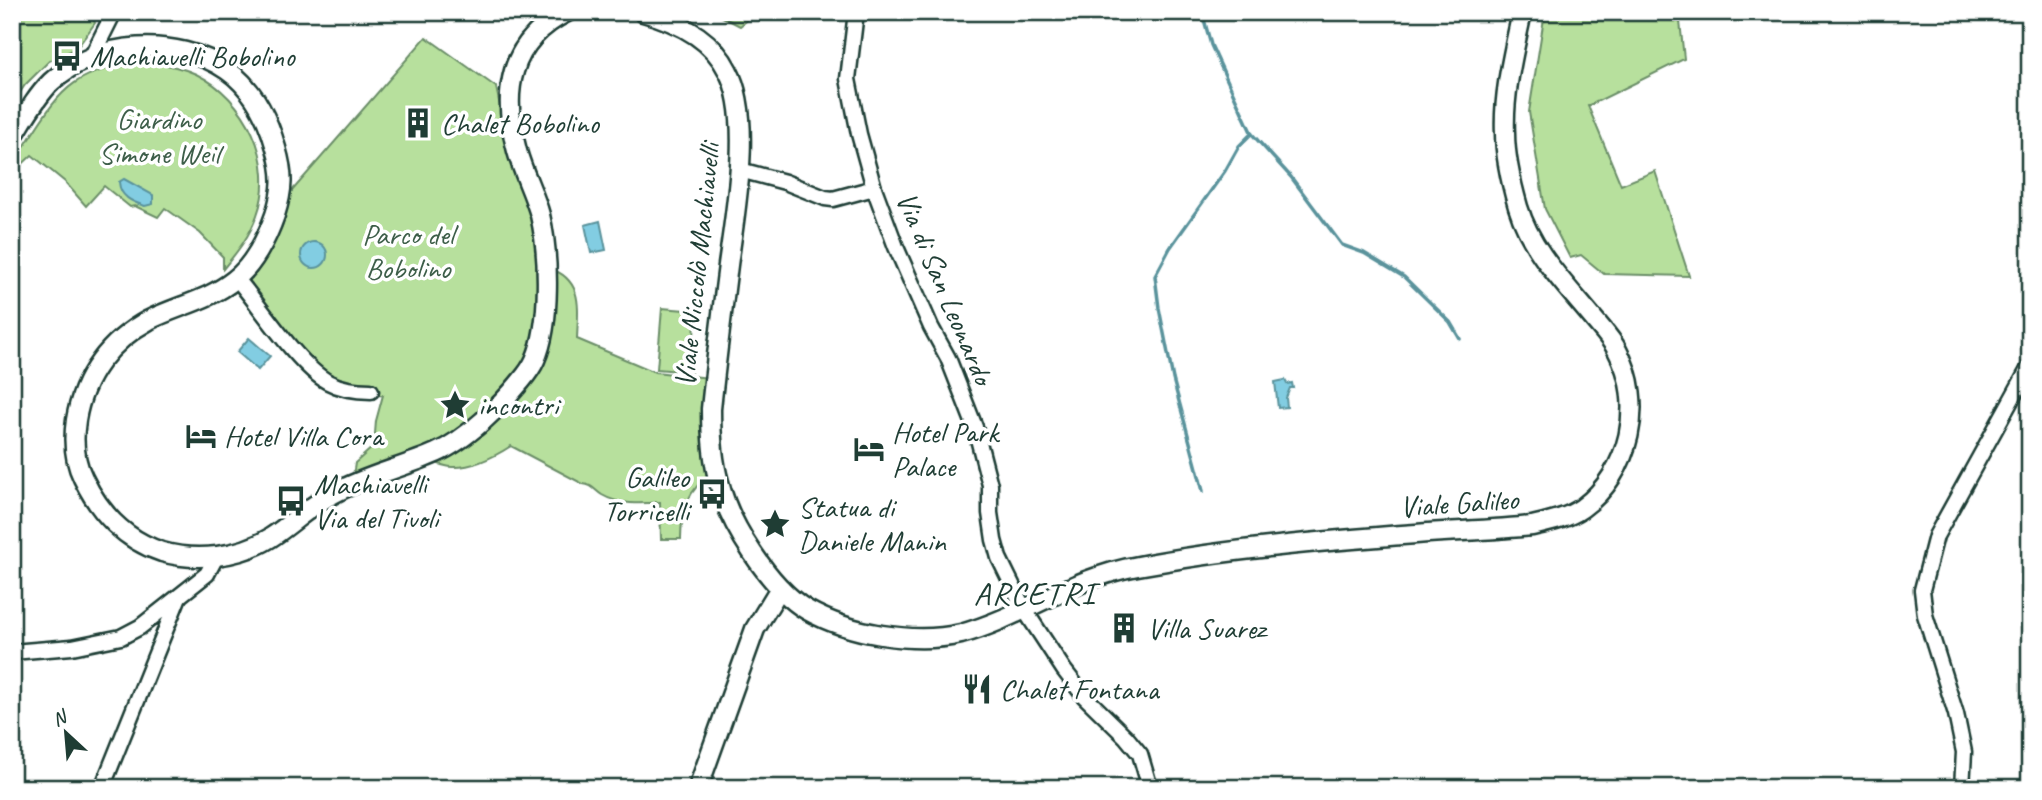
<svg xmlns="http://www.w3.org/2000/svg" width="2042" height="800" font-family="Caveat,sans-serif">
<rect width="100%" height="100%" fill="#fff"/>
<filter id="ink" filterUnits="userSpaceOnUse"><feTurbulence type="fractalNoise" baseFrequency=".0143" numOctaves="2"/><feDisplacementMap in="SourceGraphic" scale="14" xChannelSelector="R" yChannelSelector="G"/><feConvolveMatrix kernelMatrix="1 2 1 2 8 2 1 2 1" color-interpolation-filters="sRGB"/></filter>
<g filter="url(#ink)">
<!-- green -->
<g fill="#b7e09d" stroke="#6b8e68" stroke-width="2">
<path d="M 12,12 L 90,12 L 95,23 L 77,48 L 49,61 L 25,85 L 12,104 Z"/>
<path d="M 713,12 L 757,12 L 740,26 Z"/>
<path d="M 1545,12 L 1679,12 L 1684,59 L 1588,106 L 1621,185 L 1655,171 L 1689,276 L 1604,274 L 1581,255 L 1570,258 L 1545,209 L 1529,112 Z"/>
<path d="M 426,37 L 496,87 L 505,130 L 537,234 L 539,332 L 532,353 L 494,404 L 443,442 L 353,476 L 355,463 L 374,446 L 376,421 L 383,395 L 369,396 L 306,371 L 281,347 L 238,286 L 265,256 L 282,226 L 291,192 Z"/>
<path d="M 155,63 C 169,65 183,68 196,74 C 246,98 277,162 257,215 C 250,236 237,252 223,269 L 223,257 L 200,233 L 165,208 L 158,217 L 135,206 L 130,207 L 104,186 L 86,206 L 65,182 L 32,155 L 15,171 L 12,170 L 12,165 C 59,95 63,67 155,63 Z"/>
<path d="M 549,268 C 584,280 578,308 577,339 L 655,372 L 709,378 L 712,473 C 688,489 681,511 681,539 L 661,539 L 660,502 C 641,504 619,505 602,495 C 594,490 593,485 583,484 L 511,446 C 494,457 473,468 452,467 C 445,467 437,463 430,461 L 536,370 Z"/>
<path d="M 662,308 L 696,311 L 691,372 L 657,369 Z"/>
</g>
<!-- water -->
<g fill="#82cde2" stroke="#5a939c" stroke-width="2">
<path d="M 124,179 L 153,195 L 153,204 L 145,206 C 132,202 120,197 119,182 Z"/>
<path d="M 600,221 L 606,250 L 591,253 L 585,225 Z"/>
<circle cx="314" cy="255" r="13"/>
<path d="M 249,338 L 270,356 L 258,370 L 237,352 Z"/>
<path d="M 1285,380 L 1287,384 L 1292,383 L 1293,388 L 1290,388 L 1286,398 L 1287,407 L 1278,408 L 1275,382 Z"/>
</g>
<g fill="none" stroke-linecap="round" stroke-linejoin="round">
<!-- stream -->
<g stroke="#5a939c" stroke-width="3.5">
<path d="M 1202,12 L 1211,45 L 1252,134 L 1291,177 L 1342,245 L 1364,253 L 1404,277 L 1450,322 L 1460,339"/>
<path d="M 1203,491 L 1173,379 L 1159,308 L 1155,276 L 1170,248 L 1225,171 L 1239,146 L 1251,134"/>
</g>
<!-- minor casing -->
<g stroke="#1f3d34" stroke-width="19">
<g id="minor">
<path d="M 525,12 L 548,22"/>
<path d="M 856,12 L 848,79 L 859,134 L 874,188 L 896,247 L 931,327 L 948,358 L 975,427 L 990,485 L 990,513 L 994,540 L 999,558 L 1024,609 L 1064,670 L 1084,696 L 1126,737 L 1140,754 L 1150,788"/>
<path d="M 92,56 L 114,12"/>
<path d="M 740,170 L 785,182 L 825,198 L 833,199 L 874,188"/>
<path d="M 237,279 C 261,307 298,365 328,382 C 341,389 356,391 371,391"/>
<path d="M 12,652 L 72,647 L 121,637 L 140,627 L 207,574 L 216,557"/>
<path d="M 102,788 L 178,599"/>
<path d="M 1962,788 L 1964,752 L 1956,714 L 1925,615 L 1922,590 L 1936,536 L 2030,366"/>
</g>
</g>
<!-- major casing -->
<g stroke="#1f3d34" stroke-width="23">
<g id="major">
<path d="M 643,12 C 676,21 712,38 728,71 C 753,117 735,213 728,265 C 722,313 716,361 711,409 C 711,433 712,458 719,482 C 729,524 770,588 807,610 C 830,623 857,631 882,635 C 908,639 935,640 961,634 C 1023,617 1073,577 1138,566 C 1229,549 1323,541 1416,534 C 1455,531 1493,530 1532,526 C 1549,522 1568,518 1582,508 C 1630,473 1646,403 1617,350 C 1611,338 1600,327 1592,317 C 1563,282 1531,250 1518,207 C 1512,186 1505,154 1505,133 C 1503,93 1514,51 1522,12"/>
<path d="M 12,138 C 24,119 35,98 51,82 C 96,40 177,36 227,70 C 253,88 268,119 276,148 C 284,175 283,190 275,215 C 267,238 253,266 234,280 C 209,300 177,306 149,320 C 110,341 83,376 76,420 C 73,440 74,460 83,478 C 99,512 125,540 162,552 C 197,562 239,557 270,538 C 292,524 309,506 333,494 C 365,476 402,468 436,453 C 466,440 501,406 521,381 C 526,375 532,367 535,360 C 551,324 549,253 540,215 C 534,193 523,173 517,151 C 501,92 509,41 567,12"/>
<path d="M 698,788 L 755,629 L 780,588"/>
</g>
</g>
<!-- minor -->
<use href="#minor" stroke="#fff" stroke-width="14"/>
<!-- major -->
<use href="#major" stroke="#fff" stroke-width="18"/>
</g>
</g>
<!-- icons -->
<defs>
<g id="bus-bare" transform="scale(2.415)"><path d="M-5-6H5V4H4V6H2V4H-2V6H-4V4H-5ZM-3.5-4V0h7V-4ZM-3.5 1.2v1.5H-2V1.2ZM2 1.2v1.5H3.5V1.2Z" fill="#1f3d34" stroke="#fff" stroke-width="2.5" paint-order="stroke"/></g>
<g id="building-bare" transform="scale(2.415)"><path d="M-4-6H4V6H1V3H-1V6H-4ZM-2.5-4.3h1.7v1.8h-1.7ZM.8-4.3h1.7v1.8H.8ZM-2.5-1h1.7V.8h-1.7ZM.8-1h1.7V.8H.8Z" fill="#1f3d34" stroke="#fff" stroke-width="2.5" paint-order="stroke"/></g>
<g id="sight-bare" transform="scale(2.415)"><path d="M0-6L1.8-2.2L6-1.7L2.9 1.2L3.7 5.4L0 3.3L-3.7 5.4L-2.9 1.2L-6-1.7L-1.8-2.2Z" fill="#1f3d34" stroke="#fff" stroke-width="2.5" paint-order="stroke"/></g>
<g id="hotel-bare" transform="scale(2.415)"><path d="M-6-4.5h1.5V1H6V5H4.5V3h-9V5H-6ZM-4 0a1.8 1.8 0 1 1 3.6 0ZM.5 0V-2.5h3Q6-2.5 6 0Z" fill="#1f3d34" stroke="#fff" stroke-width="2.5" paint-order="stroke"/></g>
<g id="restaurant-bare" transform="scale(2.415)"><path d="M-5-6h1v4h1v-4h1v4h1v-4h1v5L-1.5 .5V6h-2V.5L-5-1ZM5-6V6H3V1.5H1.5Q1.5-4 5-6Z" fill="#1f3d34" stroke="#fff" stroke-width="2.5" paint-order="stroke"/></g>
</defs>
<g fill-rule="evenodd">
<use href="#bus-bare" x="67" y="56"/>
<use href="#building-bare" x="418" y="123"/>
<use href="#sight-bare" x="455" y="405"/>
<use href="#hotel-bare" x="201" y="436"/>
<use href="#hotel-bare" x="869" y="449"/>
<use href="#bus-bare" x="712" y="494"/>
<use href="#bus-bare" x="291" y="501"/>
<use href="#sight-bare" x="775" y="524"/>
<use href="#building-bare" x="1124" y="628"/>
<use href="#restaurant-bare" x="977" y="689"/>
</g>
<g text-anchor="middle" stroke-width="7" stroke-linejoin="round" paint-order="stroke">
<!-- poi labels -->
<g font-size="30" fill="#1f3d34" stroke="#fff" text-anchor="start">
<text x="90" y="66">Machiavelli Bobolino</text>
<text x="441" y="133">Chalet Bobolino</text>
<text x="478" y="415">incontri</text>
<text x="892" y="442">Hotel Park<tspan x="892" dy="34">Palace</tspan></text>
<text x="224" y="446">Hotel Villa Cora</text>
<text x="689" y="487" text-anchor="end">Galileo<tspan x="689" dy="34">Torricelli</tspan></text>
<text x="314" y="494">Machiavelli<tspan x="314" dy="34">Via del Tivoli</tspan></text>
<text x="798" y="517">Statua di<tspan x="798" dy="34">Daniele Manin</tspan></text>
<text x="1147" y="638">Villa Suarez</text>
<text x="1000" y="699">Chalet Fontana</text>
</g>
<!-- park labels -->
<g font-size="30" fill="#3d5e49" stroke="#fff">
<text x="159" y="129">Giardino<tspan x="159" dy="34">Simone Weil</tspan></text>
<text x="408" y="244">Parco del<tspan x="408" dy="34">Bobolino</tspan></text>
</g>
<!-- street labels -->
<g font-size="30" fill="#1f3d34" stroke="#fff">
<text transform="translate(697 265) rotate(-84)" y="10">Viale Niccolò Machiavelli</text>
<text transform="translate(945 288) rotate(67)" y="10">Via di San Leonardo</text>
<text transform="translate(1459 503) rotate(-4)" y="10">Viale Galileo</text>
</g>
<!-- neighbourhood labels -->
<g font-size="32" letter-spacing="2" fill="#1f3d34" stroke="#fff">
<text x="1035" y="604">ARCETRI</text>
</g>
</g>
<!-- margin -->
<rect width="2042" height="800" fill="none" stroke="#fff" stroke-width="42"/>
<rect x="21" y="21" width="2000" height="758" fill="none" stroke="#1f3d34" stroke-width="2.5" filter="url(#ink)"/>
<!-- north arrow -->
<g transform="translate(66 733) rotate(334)" stroke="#ffffff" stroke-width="5" paint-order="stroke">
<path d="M0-5L12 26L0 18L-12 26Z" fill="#1f3d34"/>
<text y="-10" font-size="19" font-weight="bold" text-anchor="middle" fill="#1f3d34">N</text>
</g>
</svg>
